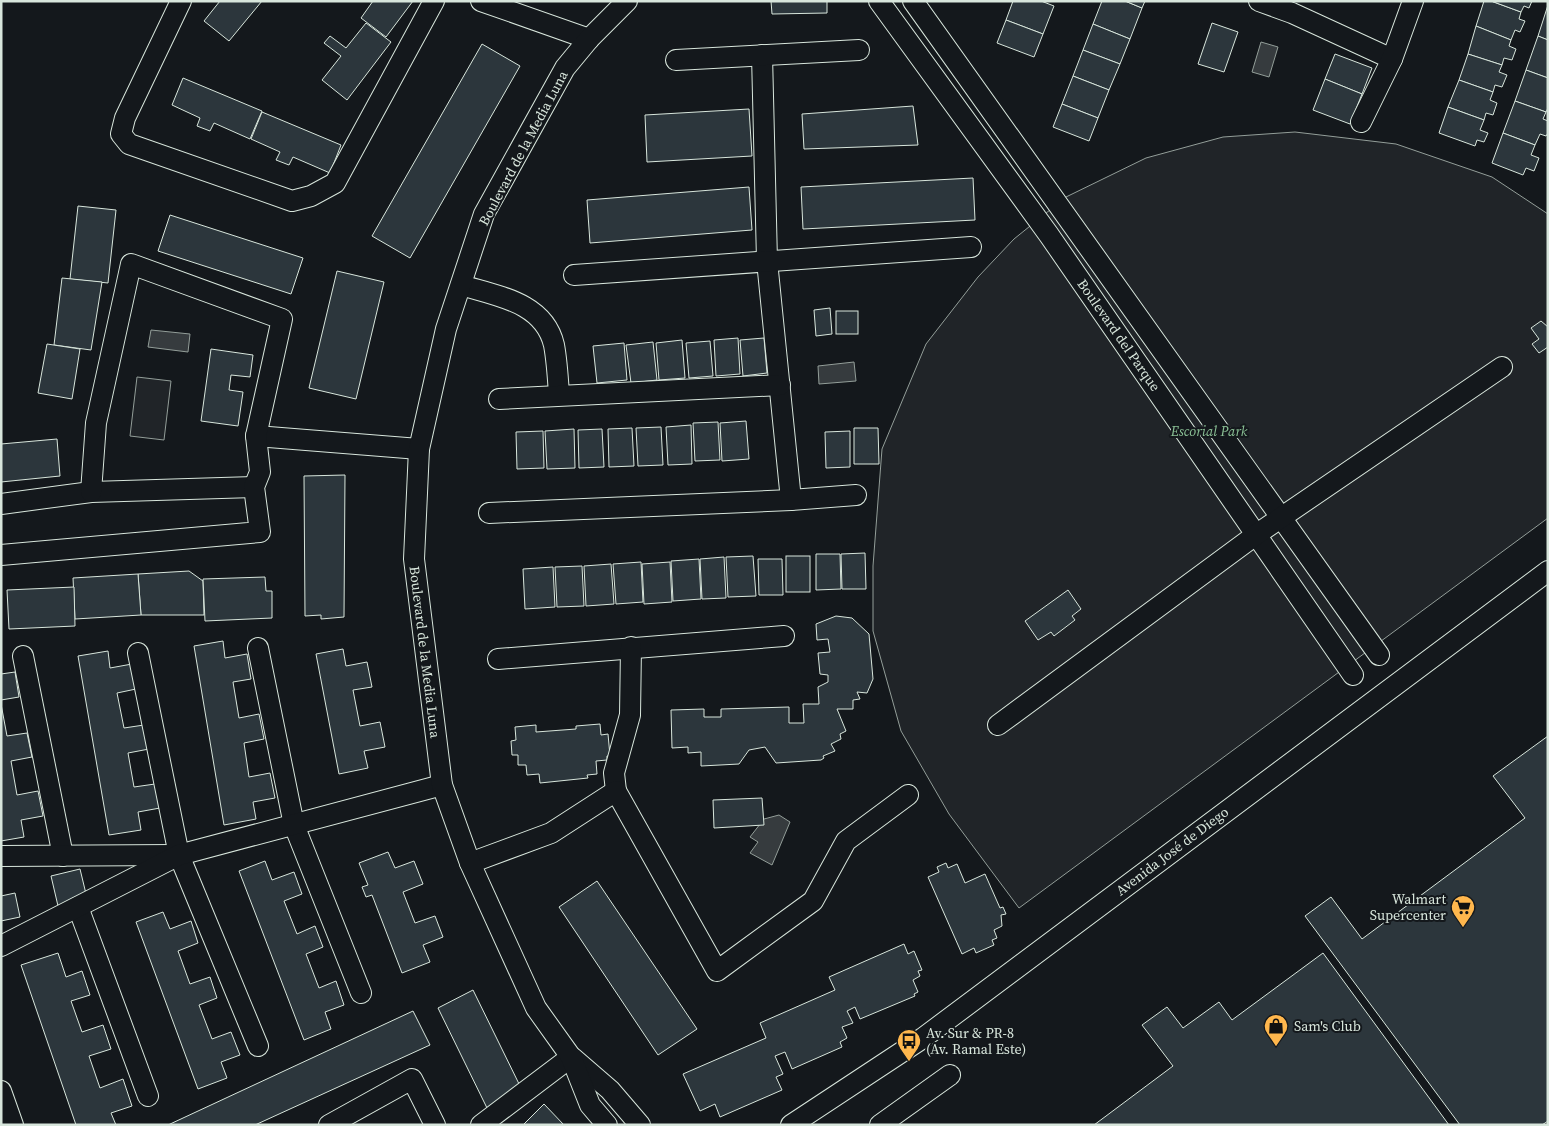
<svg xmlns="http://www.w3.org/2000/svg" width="1549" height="1126" font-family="'Source Serif 4',serif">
<rect width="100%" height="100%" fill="#14181c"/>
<!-- green -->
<g fill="#202428" stroke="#939e99">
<path d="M 1295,132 L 1396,144 L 1492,177 L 1548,214 L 1548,518 L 1019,908 L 949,814 L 901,731 L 873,631 L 873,566 L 882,449 L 926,344 L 978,277 L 1014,239 L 1066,197 L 1146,158 L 1223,137 Z"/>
<path d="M 137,377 L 171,381 L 164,440 L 130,436 Z"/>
</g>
<!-- water -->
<g fill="#363b3e" stroke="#939e99">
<path d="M 1261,42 L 1278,47 L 1269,77 L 1252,72 Z"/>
<path d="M 151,330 L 190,334 L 188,352 L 148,347 Z"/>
<path d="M 854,362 L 856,381 L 819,384 L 818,366 Z"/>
<path d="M 779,815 L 790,822 L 772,865 L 750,853 L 758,842 L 750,837 L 764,819 Z"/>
</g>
<!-- building -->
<g fill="#2c363c" stroke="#d8e6dc">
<path d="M 220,1 L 262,1 L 229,41 L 204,21 Z"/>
<path d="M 373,1 L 413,1 L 386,37 L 361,18 Z"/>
<path d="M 771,1 L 827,1 L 827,13 L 772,14 Z"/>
<path d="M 1013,1 L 1041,1 L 1054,6 L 1043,34 L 1006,20 Z"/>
<path d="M 1102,1 L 1125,1 L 1142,8 L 1130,39 L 1093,24 Z"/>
<path d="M 1125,1 L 1145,1 L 1142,8 Z"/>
<path d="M 1484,1 L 1491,1 L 1521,12 L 1519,19 L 1525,21 L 1520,32 L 1515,30 L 1511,40 L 1476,26 Z"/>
<path d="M 1491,1 L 1532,1 L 1529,8 L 1524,6 L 1521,12 Z"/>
<path d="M 1548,5 L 1548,40 L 1538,36 Z"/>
<path d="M 1006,20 L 1043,34 L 1034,57 L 997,43 Z"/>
<path d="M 366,23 L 391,42 L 347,100 L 322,80 L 341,56 L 324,43 L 330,36 L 346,48 Z"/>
<path d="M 1212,23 L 1238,32 L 1224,72 L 1198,64 Z"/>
<path d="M 1093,24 L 1130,39 L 1120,64 L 1083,50 Z"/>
<path d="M 1476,26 L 1511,40 L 1509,46 L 1516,49 L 1512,60 L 1504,58 L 1502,65 L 1468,54 Z"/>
<path d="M 1538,36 L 1548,40 L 1548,78 L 1526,70 Z"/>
<path d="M 482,44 L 520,66 L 410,258 L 372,236 Z"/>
<path d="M 1083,50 L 1120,64 L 1109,90 L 1073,76 Z"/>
<path d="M 1335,54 L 1372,68 L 1362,94 L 1325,79 Z"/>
<path d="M 1468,54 L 1502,65 L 1499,72 L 1507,75 L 1502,87 L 1495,85 L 1493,92 L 1459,80 Z"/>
<path d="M 1526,70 L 1548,78 L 1548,108 L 1546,112 L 1515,101 Z"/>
<path d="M 1073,76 L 1109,90 L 1098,118 L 1062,104 Z"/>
<path d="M 183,78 L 262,111 L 250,139 L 214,123 L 210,131 L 197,126 L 200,118 L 172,105 Z"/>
<path d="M 1325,79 L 1362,94 L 1350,124 L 1313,110 Z"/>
<path d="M 1459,80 L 1493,92 L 1490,100 L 1497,103 L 1493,115 L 1486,113 L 1484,120 L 1448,107 Z"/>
<path d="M 1515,101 L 1546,112 L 1543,119 L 1548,121 L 1548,133 L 1546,136 L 1540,134 L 1535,145 L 1503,133 Z"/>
<path d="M 1062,104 L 1098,118 L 1089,141 L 1053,127 Z"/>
<path d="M 913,106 L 918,145 L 804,149 L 802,114 Z"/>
<path d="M 1448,107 L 1484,120 L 1480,130 L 1488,133 L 1484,142 L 1477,140 L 1475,146 L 1439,133 Z"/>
<path d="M 749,109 L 752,156 L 647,162 L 645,115 Z"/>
<path d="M 262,112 L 341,145 L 330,173 L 293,157 L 289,165 L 276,160 L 280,152 L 251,139 Z"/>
<path d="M 1503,133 L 1535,145 L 1531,155 L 1539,158 L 1534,171 L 1526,168 L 1523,175 L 1492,163 Z"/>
<path d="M 973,178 L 975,220 L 803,229 L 801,187 Z"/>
<path d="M 749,187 L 752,230 L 590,243 L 587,200 Z"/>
<path d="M 78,206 L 116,210 L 108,283 L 70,279 Z"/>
<path d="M 170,215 L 303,258 L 291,294 L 158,251 Z"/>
<path d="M 337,271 L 384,282 L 356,399 L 309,388 Z"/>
<path d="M 62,278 L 102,282 L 91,350 L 54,345 Z"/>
<path d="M 830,308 L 832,334 L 816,336 L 814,310 Z"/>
<rect x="836" y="311" width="22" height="23"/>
<path d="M 1541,321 L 1548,327 L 1548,347 L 1539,353 L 1532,344 L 1539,339 L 1531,328 Z"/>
<path d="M 738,338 L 740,374 L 716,376 L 714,340 Z"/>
<path d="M 764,338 L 767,373 L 743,376 L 740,340 Z"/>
<path d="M 682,340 L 685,378 L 659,380 L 656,343 Z"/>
<path d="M 710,341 L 713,376 L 689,378 L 686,343 Z"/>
<path d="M 653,342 L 657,380 L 631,383 L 626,345 Z"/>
<path d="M 624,343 L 627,380 L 597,383 L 593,346 Z"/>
<path d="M 47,344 L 80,349 L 72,399 L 38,393 Z"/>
<path d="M 211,349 L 253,355 L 250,377 L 231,375 L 229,390 L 243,392 L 238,426 L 201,421 Z"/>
<path d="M 746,421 L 749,459 L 722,461 L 720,423 Z"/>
<path d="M 718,422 L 720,460 L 695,461 L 693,423 Z"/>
<path d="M 691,425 L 692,464 L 668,465 L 666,427 Z"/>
<path d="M 661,427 L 663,465 L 638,466 L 636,428 Z"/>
<path d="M 632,428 L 634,466 L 609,467 L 608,429 Z"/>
<path d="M 854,428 L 878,428 L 879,464 L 854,464 Z"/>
<path d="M 574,429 L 575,468 L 547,469 L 545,431 Z"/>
<path d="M 602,429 L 604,467 L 579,468 L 578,430 Z"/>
<path d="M 543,431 L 544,468 L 517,469 L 516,432 Z"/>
<path d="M 850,431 L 850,467 L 826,468 L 825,432 Z"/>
<path d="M 57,439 L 60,476 L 1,482 L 1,444 Z"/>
<path d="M 345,475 L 344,617 L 321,619 L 321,615 L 305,616 L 304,476 Z"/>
<path d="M 865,553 L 866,589 L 842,589 L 841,554 Z"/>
<path d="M 816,554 L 840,554 L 841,589 L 816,590 Z"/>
<path d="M 753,556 L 756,596 L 728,597 L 726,557 Z"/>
<rect x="786" y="556" width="24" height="36"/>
<path d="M 724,557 L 726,598 L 702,599 L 700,559 Z"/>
<path d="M 699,559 L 701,599 L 673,601 L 671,561 Z"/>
<path d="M 758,559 L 782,559 L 783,595 L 759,595 Z"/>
<path d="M 641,562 L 643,602 L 616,604 L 613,564 Z"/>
<path d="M 670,562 L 672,602 L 644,604 L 642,564 Z"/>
<path d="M 611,564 L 614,604 L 586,606 L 584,566 Z"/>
<path d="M 582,566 L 584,606 L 557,607 L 555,567 Z"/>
<path d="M 553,567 L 555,607 L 525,609 L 523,569 Z"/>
<path d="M 189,571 L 203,581 L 204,615 L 141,615 L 138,574 Z"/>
<path d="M 138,574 L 141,615 L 75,619 L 73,578 Z"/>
<path d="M 265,577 L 266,591 L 272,591 L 272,618 L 205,621 L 203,579 Z"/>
<path d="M 74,587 L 75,626 L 9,629 L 7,590 Z"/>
<path d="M 1068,590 L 1081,609 L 1072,616 L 1075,620 L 1054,636 L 1051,632 L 1038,640 L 1025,621 Z"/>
<path d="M 836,616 L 852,618 L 869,634 L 873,679 L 867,693 L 857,692 L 860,699 L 853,700 L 853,709 L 837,709 L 846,731 L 840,734 L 841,739 L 831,744 L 835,751 L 823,756 L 824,758 L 821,760 L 776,763 L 765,747 L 749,750 L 739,764 L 701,766 L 701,752 L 688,753 L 688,747 L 672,748 L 671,710 L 704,709 L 704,717 L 721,717 L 721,709 L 789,707 L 789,723 L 804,723 L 803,704 L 819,704 L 818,687 L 828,682 L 828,675 L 820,674 L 818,653 L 830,652 L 828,639 L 817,640 L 816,624 Z"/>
<path d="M 223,641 L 225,658 L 247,654 L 251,679 L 233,682 L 239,718 L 259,714 L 264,739 L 244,743 L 249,777 L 270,773 L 275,798 L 253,802 L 256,819 L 224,825 L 194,646 Z"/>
<path d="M 343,649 L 346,666 L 367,662 L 372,687 L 353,690 L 360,726 L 380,722 L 385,747 L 364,751 L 368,768 L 339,774 L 316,654 Z"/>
<path d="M 108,651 L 110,668 L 132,664 L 136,689 L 117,693 L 124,728 L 144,725 L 149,749 L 128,753 L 134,787 L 155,784 L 160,808 L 138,812 L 141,830 L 109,835 L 78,656 Z"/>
<path d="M 15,672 L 19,697 L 1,700 L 1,674 Z"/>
<path d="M 1,704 L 7,736 L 27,733 L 32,757 L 11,761 L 17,795 L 38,791 L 43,816 L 21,820 L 24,837 L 1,841 Z"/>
<path d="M 600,724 L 601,735 L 608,734 L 610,756 L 607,756 L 607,760 L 596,761 L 597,774 L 587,775 L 588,778 L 540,783 L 539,774 L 527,775 L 526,765 L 518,765 L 518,755 L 512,755 L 511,741 L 516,740 L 515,727 L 536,725 L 536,732 L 576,729 L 576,726 Z"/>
<path d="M 1548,736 L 1548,1121 L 1542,1125 L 1460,1125 L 1305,916 L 1331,897 L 1362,939 L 1525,818 L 1493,776 Z"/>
<path d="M 762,798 L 764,825 L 714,828 L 713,800 Z"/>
<path d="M 388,852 L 395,868 L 414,861 L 423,884 L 403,892 L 415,923 L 435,916 L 443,937 L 423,945 L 430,962 L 402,973 L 372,895 L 366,897 L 362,887 L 368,885 L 359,863 Z"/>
<path d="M 265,861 L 272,880 L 294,872 L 302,894 L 284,901 L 297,934 L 315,926 L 323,947 L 306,954 L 319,988 L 336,981 L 344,1005 L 325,1012 L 331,1029 L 304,1040 L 239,871 Z"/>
<path d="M 946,863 L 948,868 L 957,864 L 965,883 L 985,874 L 1000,908 L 1003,907 L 1006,914 L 1001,915 L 1002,926 L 994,930 L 997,938 L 992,940 L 994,945 L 976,953 L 974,948 L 962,954 L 928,877 L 939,872 L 937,867 Z"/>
<path d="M 80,869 L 87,898 L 58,906 L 51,876 Z"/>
<path d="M 597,881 L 697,1029 L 658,1055 L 559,907 Z"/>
<path d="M 15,893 L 20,917 L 1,921 L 1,896 Z"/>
<path d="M 163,912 L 170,929 L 191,921 L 198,943 L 178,951 L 190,984 L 210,977 L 217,998 L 199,1005 L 212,1039 L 231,1032 L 240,1055 L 221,1062 L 227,1078 L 198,1089 L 136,922 Z"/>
<path d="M 904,944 L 908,954 L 914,951 L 922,970 L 918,971 L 920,976 L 913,980 L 918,992 L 914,994 L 915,996 L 860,1019 L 855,1007 L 847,1011 L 853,1023 L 842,1027 L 847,1038 L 840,1042 L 842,1047 L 792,1069 L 785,1052 L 775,1056 L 783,1074 L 776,1077 L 782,1090 L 720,1117 L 715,1104 L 700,1111 L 683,1074 L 766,1038 L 760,1023 L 835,990 L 829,977 Z"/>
<path d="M 58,953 L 66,977 L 82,971 L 90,995 L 71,1001 L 82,1032 L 103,1025 L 111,1049 L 89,1056 L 100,1088 L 123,1079 L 132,1106 L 111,1113 L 116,1125 L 76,1125 L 21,965 Z"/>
<path d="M 1323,953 L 1449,1125 L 1094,1125 L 1173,1066 L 1142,1025 L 1167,1007 L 1183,1028 L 1219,1002 L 1232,1020 Z"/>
<path d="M 473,990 L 522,1090 L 487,1108 L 438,1008 Z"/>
<path d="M 413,1011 L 430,1045 L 255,1125 L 168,1125 Z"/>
<path d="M 544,1104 L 564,1125 L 523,1125 Z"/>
</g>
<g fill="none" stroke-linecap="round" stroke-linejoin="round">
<!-- minor casing -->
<g stroke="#d8e6dc" stroke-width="22">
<g id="minor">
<path d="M 181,1 L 125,118 L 121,134 L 129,144 L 292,201 L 311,196 L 335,183 L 434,1"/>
<path d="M 481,1 L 589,39"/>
<path d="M 879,1 L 1049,235 L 1353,675"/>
<path d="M 913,1 L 1379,655"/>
<path d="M 1259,1 L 1292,13 L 1392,59"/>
<path d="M 762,55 L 767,261 L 791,500"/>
<path d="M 676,60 L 859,50"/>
<path d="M 1361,122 L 1392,59 L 1413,1"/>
<path d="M 574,275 L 971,247"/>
<path d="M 461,285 C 497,296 544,302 554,345 C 557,361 558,379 559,395"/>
<path d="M 499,399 L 780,385"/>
<path d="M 256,436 L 419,449"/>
<path d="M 1,504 L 91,492 L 254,487"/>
<path d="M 489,513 L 791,500 L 856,495"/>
<path d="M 1,555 L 260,532 L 254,487 L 260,472 L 256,436 L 282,319 L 131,264 L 96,423 L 91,492"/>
<path d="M 258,648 L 294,825 L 361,993"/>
<path d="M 138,653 L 179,855 L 258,1046"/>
<path d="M 23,656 L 63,856"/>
<path d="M 498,659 L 784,636"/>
<path d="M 998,725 L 1257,534 L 1502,367"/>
<path d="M 616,791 L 614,773 L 630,715 L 631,647"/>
<path d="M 1,856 L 175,855"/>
<path d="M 470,863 L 551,833 L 616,791 L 717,971 L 813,901 L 846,841 L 908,795"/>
<path d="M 78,907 L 148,1096"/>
<path d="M 1,946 L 179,855 L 442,785"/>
<path d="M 573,1058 L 610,1090 L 640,1125"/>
<path d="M 1,1091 L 13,1125"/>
<path d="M 329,1125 L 412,1079 L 435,1125"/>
<path d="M 481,1125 L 571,1057"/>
<path d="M 607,1125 L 590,1105 L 571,1057 L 536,1008 L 470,863 L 442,785 L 414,559 L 419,449 L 446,329 L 484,214 L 565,68 L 589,39 L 627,1"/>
<path d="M 791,1125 L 923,1038 L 1548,571"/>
<path d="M 880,1125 L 950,1075"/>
</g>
</g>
<!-- minor -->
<use href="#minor" stroke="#14181c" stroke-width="20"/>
</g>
<!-- icons -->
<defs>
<g id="supermarket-pin" transform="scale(1.25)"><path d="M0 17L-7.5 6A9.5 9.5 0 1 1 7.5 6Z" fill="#ffb74d" stroke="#14181c"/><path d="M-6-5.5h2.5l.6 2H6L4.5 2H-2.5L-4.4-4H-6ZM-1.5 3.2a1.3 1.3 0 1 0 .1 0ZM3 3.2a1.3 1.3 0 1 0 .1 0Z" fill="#111"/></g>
<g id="shop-pin" transform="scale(1.25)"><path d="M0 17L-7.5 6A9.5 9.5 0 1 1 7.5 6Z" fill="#ffb74d" stroke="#14181c"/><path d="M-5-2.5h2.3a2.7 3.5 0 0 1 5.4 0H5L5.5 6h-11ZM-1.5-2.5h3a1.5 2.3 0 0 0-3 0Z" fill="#111"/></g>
<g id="bus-pin" transform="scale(1.25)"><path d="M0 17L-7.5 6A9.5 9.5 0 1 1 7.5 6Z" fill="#ffb74d" stroke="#14181c"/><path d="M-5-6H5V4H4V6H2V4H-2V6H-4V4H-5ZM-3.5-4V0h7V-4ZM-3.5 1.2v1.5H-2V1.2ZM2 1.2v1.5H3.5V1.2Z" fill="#111"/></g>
</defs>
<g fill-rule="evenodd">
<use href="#supermarket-pin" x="1463" y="907"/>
<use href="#shop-pin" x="1276" y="1026"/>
<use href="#bus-pin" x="909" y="1041"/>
</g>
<g text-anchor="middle" stroke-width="4" stroke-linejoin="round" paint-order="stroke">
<!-- street labels -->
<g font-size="14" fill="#d8e6dc" stroke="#14181c">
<text transform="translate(523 148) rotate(-62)" y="5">Boulevard de la Media Luna</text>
<text transform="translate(1119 335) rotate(55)" y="5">Boulevard del Parque</text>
<text transform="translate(425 652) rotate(83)" y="5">Boulevard de la Media Luna</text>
<text transform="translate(1172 851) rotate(-37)" y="5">Avenida José de Diego</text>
</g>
<!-- park labels -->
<g font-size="14" font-style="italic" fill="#8ac095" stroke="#14181c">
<text x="1209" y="436">Escorial Park</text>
</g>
<!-- poi labels -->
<g font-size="14" fill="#d8e6dc" stroke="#14181c" text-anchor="start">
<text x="1446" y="904" text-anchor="end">Walmart<tspan x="1446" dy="16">Supercenter</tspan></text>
<text x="1294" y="1031">Sam's Club</text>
<text x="926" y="1038">Av. Sur &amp; PR-8<tspan x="926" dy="16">(Av. Ramal Este)</tspan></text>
</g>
</g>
<!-- border -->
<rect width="1549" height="1126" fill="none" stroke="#d8e6dc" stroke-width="5"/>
</svg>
